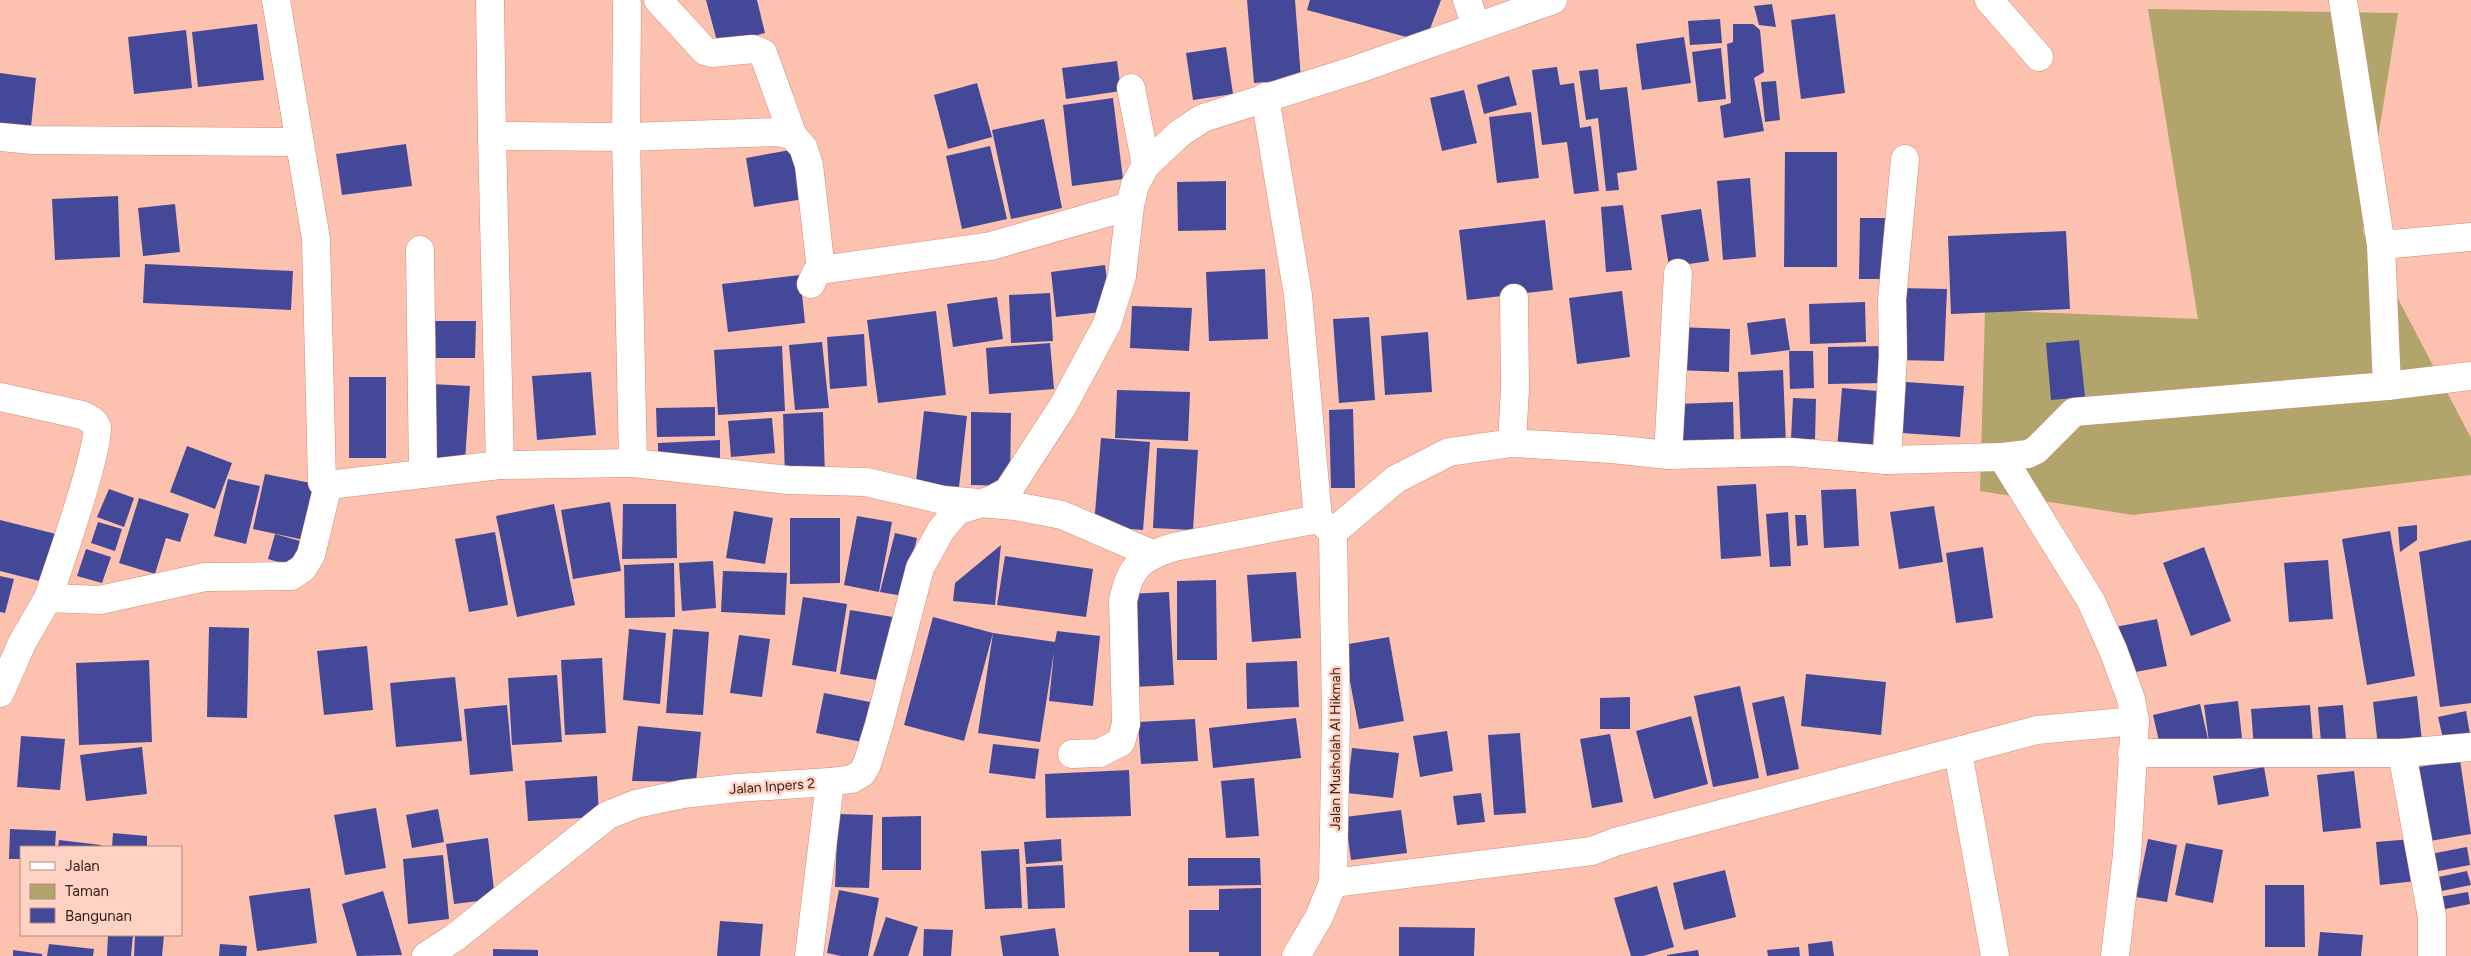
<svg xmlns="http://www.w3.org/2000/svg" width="2471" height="956" font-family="Figtree,sans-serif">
<rect width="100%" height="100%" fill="#fcc1af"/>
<!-- green -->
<path fill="#b2a56b" d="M 2148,9 L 2398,13 L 2363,232 L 2471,438 L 2471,475 L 2133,515 L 1980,491 L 1985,310 L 2198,319 Z"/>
<!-- building -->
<g fill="#434998">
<path d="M 706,0 L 757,0 L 765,33 L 718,45 Z"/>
<path d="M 1247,0 L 1295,0 L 1301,79 L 1254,83 Z"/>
<path d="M 1310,0 L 1441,0 L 1425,42 L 1307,10 Z"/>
<path d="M 1772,4 L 1776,27 L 1759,25 L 1754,6 Z"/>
<path d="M 1835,14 L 1845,93 L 1801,99 L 1791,20 Z"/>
<path d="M 1720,19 L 1722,43 L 1690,45 L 1688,21 Z"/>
<path d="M 257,24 L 264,80 L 198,87 L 192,32 Z"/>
<path d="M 1733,24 L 1753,24 L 1760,30 L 1764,72 L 1754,78 L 1764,131 L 1724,138 L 1720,106 L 1731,103 L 1727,44 L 1733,42 Z"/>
<path d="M 186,30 L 192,88 L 134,94 L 128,37 Z"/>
<path d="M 1684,37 L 1691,83 L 1642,90 L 1636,44 Z"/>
<path d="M 1226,47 L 1233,94 L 1193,100 L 1186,53 Z"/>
<path d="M 1721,48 L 1726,99 L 1698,102 L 1692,52 Z"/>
<path d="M 1117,61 L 1121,91 L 1066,99 L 1062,68 Z"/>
<path d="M 1557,67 L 1560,85 L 1574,83 L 1580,128 L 1591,126 L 1599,191 L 1574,194 L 1567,142 L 1542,145 L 1532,70 Z"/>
<path d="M 1598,69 L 1600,90 L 1627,87 L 1637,170 L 1617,173 L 1619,190 L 1606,191 L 1598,118 L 1586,120 L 1579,71 Z"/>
<path d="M 0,73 L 36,78 L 30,137 L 0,134 Z"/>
<path d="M 1509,76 L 1517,105 L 1484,114 L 1477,85 Z"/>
<path d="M 1776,81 L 1780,120 L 1765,122 L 1761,82 Z"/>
<path d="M 977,83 L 992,137 L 948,149 L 934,95 Z"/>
<path d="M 1464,90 L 1477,143 L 1442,151 L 1430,98 Z"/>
<path d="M 1113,98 L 1123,179 L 1072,186 L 1063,105 Z"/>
<path d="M 1531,112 L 1539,178 L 1497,183 L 1489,117 Z"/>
<path d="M 1044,119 L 1062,208 L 1011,219 L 992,130 Z"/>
<path d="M 406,144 L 412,186 L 342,195 L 336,154 Z"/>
<path d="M 990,146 L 1007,219 L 962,229 L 946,156 Z"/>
<path d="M 796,149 L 804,199 L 754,207 L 746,158 Z"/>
<path d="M 1785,152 L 1837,152 L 1837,267 L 1784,267 Z"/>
<path d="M 1750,178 L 1756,257 L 1723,260 L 1717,181 Z"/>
<path d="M 1226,181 L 1226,230 L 1178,231 L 1177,182 Z"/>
<path d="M 118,196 L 120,257 L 55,260 L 52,199 Z"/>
<path d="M 175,204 L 180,252 L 143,256 L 138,208 Z"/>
<path d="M 1623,205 L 1632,270 L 1606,272 L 1601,207 Z"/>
<path d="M 1701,209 L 1709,261 L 1669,267 L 1661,215 Z"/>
<path d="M 1860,218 L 1894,218 L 1893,279 L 1859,279 Z"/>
<path d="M 1545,220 L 1553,290 L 1467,300 L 1459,230 Z"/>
<path d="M 2066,231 L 2070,309 L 1951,314 L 1948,236 Z"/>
<path d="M 145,264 L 293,271 L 291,310 L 143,303 Z"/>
<path d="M 1105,265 L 1111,311 L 1056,317 L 1051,272 Z"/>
<path d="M 1265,269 L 1268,339 L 1209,341 L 1206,272 Z"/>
<path d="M 800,275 L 805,323 L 728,332 L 722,284 Z"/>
<path d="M 1897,288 L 1947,289 L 1944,361 L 1895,360 Z"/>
<path d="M 1622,291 L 1630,357 L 1577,364 L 1569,298 Z"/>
<path d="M 1050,293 L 1053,341 L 1011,343 L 1009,295 Z"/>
<path d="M 997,297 L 1003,339 L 953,347 L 947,304 Z"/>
<path d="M 1865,302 L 1866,342 L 1810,344 L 1809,304 Z"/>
<path d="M 1132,306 L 1192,308 L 1189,351 L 1130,348 Z"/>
<path d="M 936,311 L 946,395 L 878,403 L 867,320 Z"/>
<path d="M 1369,317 L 1375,400 L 1339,403 L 1333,319 Z"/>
<path d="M 1785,318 L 1790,350 L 1751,355 L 1747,323 Z"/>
<path d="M 432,321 L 476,321 L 475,358 L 432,358 Z"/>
<path d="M 1677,327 L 1730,329 L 1729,372 L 1676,370 Z"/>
<path d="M 1428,332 L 1432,392 L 1385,395 L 1381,336 Z"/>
<path d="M 864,334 L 867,386 L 830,389 L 827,337 Z"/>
<path d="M 2079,340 L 2085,397 L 2051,400 L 2046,343 Z"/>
<path d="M 822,342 L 829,408 L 795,410 L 789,345 Z"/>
<path d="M 1050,343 L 1054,389 L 989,394 L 986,348 Z"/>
<path d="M 782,346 L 785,411 L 718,415 L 714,350 Z"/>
<path d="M 1883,346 L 1884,383 L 1828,384 L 1828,347 Z"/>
<path d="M 1789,351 L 1813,351 L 1814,388 L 1790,389 Z"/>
<path d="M 1783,370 L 1786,444 L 1741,446 L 1738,372 Z"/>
<path d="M 591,372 L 596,435 L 537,440 L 532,376 Z"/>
<rect x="349" y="377" width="37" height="81"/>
<path d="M 1906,382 L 1964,386 L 1960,437 L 1902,433 Z"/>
<path d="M 430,384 L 470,386 L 465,461 L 425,458 Z"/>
<path d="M 1842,388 L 1877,391 L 1872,453 L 1837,450 Z"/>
<path d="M 1117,390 L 1190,392 L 1188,441 L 1115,438 Z"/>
<path d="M 1793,398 L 1816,399 L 1815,439 L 1791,439 Z"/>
<path d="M 1733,402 L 1734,442 L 1677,443 L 1676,404 Z"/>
<path d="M 715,407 L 715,436 L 657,437 L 656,408 Z"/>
<path d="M 1353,409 L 1355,488 L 1331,488 L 1329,410 Z"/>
<path d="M 924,411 L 967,416 L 958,496 L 915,491 Z"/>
<path d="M 823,412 L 825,477 L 785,478 L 783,414 Z"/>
<path d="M 971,412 L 1011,413 L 1010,486 L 971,485 Z"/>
<path d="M 772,418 L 775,453 L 731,457 L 728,421 Z"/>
<path d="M 1101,438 L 1150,442 L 1143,530 L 1094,526 Z"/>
<path d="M 720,440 L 720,461 L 658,464 L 658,443 Z"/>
<path d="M 187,446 L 232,463 L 215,509 L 170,492 Z"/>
<path d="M 1157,448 L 1198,450 L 1193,530 L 1153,528 Z"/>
<path d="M 265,474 L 321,485 L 309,541 L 253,529 Z"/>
<path d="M 228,479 L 260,486 L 246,544 L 214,536 Z"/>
<path d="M 1756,484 L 1761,556 L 1721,559 L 1717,486 Z"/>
<path d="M 109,489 L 134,498 L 124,527 L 97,517 Z"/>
<path d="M 1856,489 L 1859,546 L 1824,548 L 1821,490 Z"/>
<path d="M 139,498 L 189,514 L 180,542 L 166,538 L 155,574 L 119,563 Z"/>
<path d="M 610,502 L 621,571 L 573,579 L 561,510 Z"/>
<path d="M 554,504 L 575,605 L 517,617 L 496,516 Z"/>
<path d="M 623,504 L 676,504 L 677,558 L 622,559 Z"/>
<path d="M 1934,506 L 1943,562 L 1899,569 L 1890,512 Z"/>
<path d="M 734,511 L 773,518 L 765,564 L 726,558 Z"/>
<path d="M 1788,512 L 1791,566 L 1770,567 L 1766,514 Z"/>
<path d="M 1795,515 L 1806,515 L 1808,545 L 1797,546 Z"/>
<path d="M 857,516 L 892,522 L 879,592 L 844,585 Z"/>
<path d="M 790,518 L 840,518 L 840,583 L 790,584 Z"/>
<path d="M 0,520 L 64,536 L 51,584 L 0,571 Z"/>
<path d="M 98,522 L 122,529 L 115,551 L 91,543 Z"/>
<path d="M 2417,525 L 2417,540 L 2400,552 L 2398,527 Z"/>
<path d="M 2390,531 L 2415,676 L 2367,685 L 2342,539 Z"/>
<path d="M 495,532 L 508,605 L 469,612 L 455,539 Z"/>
<path d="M 895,533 L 917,538 L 903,596 L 880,592 Z"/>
<path d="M 275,534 L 300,541 L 293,566 L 268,559 Z"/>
<path d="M 2471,540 L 2471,703 L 2440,707 L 2419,552 Z"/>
<path d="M 1001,545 L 995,605 L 953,601 L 955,583 Z"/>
<path d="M 1983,547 L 1993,618 L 1956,623 L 1946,553 Z"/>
<path d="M 2204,547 L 2231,621 L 2191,636 L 2163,563 Z"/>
<path d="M 86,549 L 111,557 L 102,583 L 77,576 Z"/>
<path d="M 1005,556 L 1093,569 L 1086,617 L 997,605 Z"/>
<path d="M 2328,560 L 2333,619 L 2289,622 L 2284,563 Z"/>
<path d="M 713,561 L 716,608 L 682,611 L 679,563 Z"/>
<path d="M 674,563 L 675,617 L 625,618 L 624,565 Z"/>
<path d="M 723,571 L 787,573 L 785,615 L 721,612 Z"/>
<path d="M 1296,572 L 1301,638 L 1252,642 L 1247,575 Z"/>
<path d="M 0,576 L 14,579 L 5,613 L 0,612 Z"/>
<path d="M 1216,580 L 1217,660 L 1177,660 L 1177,581 Z"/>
<path d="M 1169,592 L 1174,685 L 1133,687 L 1128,594 Z"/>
<path d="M 803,597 L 847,604 L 836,672 L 792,665 Z"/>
<path d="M 850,610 L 893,617 L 883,681 L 840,674 Z"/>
<path d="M 933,617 L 993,633 L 1055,642 L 1057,631 L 1100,636 L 1093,706 L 1049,701 L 1054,652 L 1040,742 L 978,733 L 993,633 L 964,741 L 904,725 Z"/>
<path d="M 2157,619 L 2167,666 L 2125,674 L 2115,627 Z"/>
<path d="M 209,627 L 249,628 L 247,718 L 207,717 Z"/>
<path d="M 629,629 L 666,633 L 660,704 L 623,700 Z"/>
<path d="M 673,629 L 709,632 L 703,715 L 666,713 Z"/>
<path d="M 739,635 L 770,639 L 762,697 L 730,693 Z"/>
<path d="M 1389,637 L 1404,721 L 1359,729 L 1343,645 Z"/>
<path d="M 367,646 L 373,710 L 324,715 L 317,651 Z"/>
<path d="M 602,658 L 606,733 L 565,735 L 561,660 Z"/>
<path d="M 149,660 L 152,742 L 79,745 L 76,663 Z"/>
<path d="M 1297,661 L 1299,707 L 1247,709 L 1246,663 Z"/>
<path d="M 1806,674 L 1886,682 L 1881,735 L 1801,726 Z"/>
<path d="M 557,675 L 562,742 L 512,745 L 508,678 Z"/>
<path d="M 455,677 L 462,741 L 396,747 L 390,683 Z"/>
<path d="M 1740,686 L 1759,778 L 1713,787 L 1694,696 Z"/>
<path d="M 824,693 L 880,704 L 872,744 L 816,733 Z"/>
<path d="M 1784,696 L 1799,769 L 1767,776 L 1752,703 Z"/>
<path d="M 2417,696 L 2422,741 L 2378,746 L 2373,702 Z"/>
<path d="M 1630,697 L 1630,729 L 1600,729 L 1600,698 Z"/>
<path d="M 2238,701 L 2242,738 L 2209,742 L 2204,705 Z"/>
<path d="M 2200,704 L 2208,739 L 2161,750 L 2153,715 Z"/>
<path d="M 507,705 L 513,771 L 470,775 L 464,709 Z"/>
<path d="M 2310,705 L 2313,744 L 2254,749 L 2251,709 Z"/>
<path d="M 2343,705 L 2346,739 L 2321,742 L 2318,707 Z"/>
<path d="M 2466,711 L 2471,740 L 2445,747 L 2438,717 Z"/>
<path d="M 1691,716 L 1708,784 L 1654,799 L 1636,731 Z"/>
<path d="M 1296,718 L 1301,758 L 1213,768 L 1209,728 Z"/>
<path d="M 1195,719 L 1198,761 L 1141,764 L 1138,722 Z"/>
<path d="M 638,726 L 701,732 L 696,782 L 632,781 Z"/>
<path d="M 1447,731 L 1453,771 L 1420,777 L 1413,736 Z"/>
<path d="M 1520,733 L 1526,813 L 1494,815 L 1488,735 Z"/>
<path d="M 1610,734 L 1623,802 L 1592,808 L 1580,739 Z"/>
<path d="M 21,736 L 65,739 L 60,790 L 17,787 Z"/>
<path d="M 993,744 L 1039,749 L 1035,779 L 989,773 Z"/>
<path d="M 142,747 L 147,794 L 86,801 L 80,755 Z"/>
<path d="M 1352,748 L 1399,753 L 1393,798 L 1347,793 Z"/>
<path d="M 2460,760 L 2471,834 L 2424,842 L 2413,768 Z"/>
<path d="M 2264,767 L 2269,796 L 2218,805 L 2213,776 Z"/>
<path d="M 1129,770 L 1131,816 L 1046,818 L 1045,774 Z"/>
<path d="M 2354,771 L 2361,828 L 2323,832 L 2317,775 Z"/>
<path d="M 597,776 L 599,817 L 528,821 L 525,781 Z"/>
<path d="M 1254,778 L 1259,836 L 1226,838 L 1221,781 Z"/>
<path d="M 1481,793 L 1485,822 L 1457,825 L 1453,796 Z"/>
<path d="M 376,808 L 386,868 L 345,875 L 334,815 Z"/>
<path d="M 438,809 L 444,842 L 412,848 L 406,815 Z"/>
<path d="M 1401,810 L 1407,853 L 1351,860 L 1345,817 Z"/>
<path d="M 838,814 L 873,815 L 869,888 L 835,887 Z"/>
<path d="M 921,816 L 921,870 L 882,870 L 882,817 Z"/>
<path d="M 10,829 L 56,831 L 55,847 L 21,847 L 21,859 L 9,859 Z"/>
<path d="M 113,833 L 147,836 L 147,847 L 112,847 Z"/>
<path d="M 488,838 L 495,899 L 454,904 L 446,844 Z"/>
<path d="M 1061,839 L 1062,861 L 1026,864 L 1024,842 Z"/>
<path d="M 2148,839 L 2177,845 L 2167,902 L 2136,897 Z"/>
<path d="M 2412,839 L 2416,881 L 2380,885 L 2376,842 Z"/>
<path d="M 59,840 L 101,845 L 100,847 L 58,847 Z"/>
<path d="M 2186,843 L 2223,850 L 2213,903 L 2175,895 Z"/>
<path d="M 2467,847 L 2470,865 L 2428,873 L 2425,855 Z"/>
<path d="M 1019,849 L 1022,908 L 985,909 L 981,851 Z"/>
<path d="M 443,855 L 449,919 L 408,924 L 403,859 Z"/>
<path d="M 1188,858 L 1260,858 L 1261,885 L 1188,886 Z"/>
<path d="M 1063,865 L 1065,908 L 1028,909 L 1026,867 Z"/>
<path d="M 1725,870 L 1736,917 L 1684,930 L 1673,883 Z"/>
<path d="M 2467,871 L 2471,885 L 2432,893 L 2429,879 Z"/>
<path d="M 2265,885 L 2304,885 L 2305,947 L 2265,947 Z"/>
<path d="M 1657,886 L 1674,947 L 1643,956 L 1631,956 L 1614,898 Z"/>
<path d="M 310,888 L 317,943 L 257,951 L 249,896 Z"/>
<path d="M 1261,888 L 1261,956 L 1219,956 L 1219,952 L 1189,952 L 1189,910 L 1219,910 L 1219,889 Z"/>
<path d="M 839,890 L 879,898 L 868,956 L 841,956 L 827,953 Z"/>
<path d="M 383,891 L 402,955 L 357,956 L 342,904 Z"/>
<path d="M 2468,892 L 2470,904 L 2435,911 L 2433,898 Z"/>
<path d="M 886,917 L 918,927 L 908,956 L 873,956 Z"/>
<path d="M 720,921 L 763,924 L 760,956 L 717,956 Z"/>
<path d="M 1399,927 L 1475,928 L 1474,956 L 1399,956 Z"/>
<path d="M 1055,928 L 1059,956 L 1003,956 L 1000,936 Z"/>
<path d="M 924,929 L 953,930 L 951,956 L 923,956 Z"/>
<path d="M 2320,932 L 2363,935 L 2361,956 L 2318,956 Z"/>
<path d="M 108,935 L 133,935 L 131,956 L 107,956 Z"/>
<path d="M 135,935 L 164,935 L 162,956 L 134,956 Z"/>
<path d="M 1832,941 L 1834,956 L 1809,956 L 1808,944 Z"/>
<path d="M 49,944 L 94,949 L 93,956 L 47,956 Z"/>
<path d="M 220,944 L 247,946 L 246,956 L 219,956 Z"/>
<path d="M 1799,947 L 1800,956 L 1768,956 L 1767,950 Z"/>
<path d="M 493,949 L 538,950 L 538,956 L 493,956 Z"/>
<path d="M 13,950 L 42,954 L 42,956 L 13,956 Z"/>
<path d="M 1698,950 L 1699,956 L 1667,956 L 1667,955 Z"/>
</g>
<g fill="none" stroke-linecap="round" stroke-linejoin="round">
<!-- minor casing -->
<g stroke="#d28c78" stroke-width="29">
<g id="minor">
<path d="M 490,0 L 492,136 L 626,137 L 779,132 L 793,136 L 803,147 L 809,165 L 821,270"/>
<path d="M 658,0 L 705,51 L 712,53 L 753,49 L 763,53 L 793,136"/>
<path d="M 1467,0 L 1476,26"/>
<path d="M 1989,0 L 2039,57"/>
<path d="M 2343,0 L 2381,245 L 2387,386"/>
<path d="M 627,4 L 626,137 L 633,463"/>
<path d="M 1131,88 L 1146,165"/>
<path d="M 1265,97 L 1298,295 L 1318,519 L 1333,532"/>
<path d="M 492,136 L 500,465"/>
<path d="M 0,137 L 32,140 L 299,142"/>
<path d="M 2381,245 L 2471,237"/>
<path d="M 420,250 L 423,474"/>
<path d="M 811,284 L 816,273 L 821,270 L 991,246 L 1130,206"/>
<path d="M 0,397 L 82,415 C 88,418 94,420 97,427 C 102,442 56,575 48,598"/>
<path d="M 1512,443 L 1515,389 L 1514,298"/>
<path d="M 1668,455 L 1678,273"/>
<path d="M 2002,457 L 2028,454 L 2036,450 L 2074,412 L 2387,386 L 2471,376"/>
<path d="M 1887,460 L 1893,356 L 1892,300 L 1905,159"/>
<path d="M 328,485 L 500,465 L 633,463 L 788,480 L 866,482 L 943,500 L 1015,506 L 1062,515 L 1152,554"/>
<path d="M 1333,532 L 1396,479 L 1449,452 L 1512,443 L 1612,449 L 1668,455 L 1790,452 L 1887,460 L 2002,457 L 2091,601 L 2113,650 L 2131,699 L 2135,721 L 2127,855 L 2115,956"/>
<path d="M 0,693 L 22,643 L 48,598 L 100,600 L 205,577 L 291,576 L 303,568 L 311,555 L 328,485 L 322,482 L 316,239 L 276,0"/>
<path d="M 1958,752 L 1995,956"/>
<path d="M 2132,753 L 2402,753 L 2471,747"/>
<path d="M 2402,753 L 2432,917 L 2432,956"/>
<path d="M 1072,754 L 1100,753 L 1121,742 L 1126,724 L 1123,601 C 1130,566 1141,557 1174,547 L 1318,519"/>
<path d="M 1333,883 L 1592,851 L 1615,842 L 2037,730 L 2135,721"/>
<path d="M 426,956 L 454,938 L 608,815 L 636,804 L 683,794 L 737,788 L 830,782 L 852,779 L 862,773 L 867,764 L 879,725 L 920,568 L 941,530 L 957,511 L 991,500 L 1008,491 L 1063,406 L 1107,324 L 1122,276 L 1130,206 L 1135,185 L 1146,165 L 1180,133 L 1203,118 L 1358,69 L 1553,0"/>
<path d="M 809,956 L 830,782"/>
<path d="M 1296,956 L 1319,917 L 1333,883 L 1336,717 L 1333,532"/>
</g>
</g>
<!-- minor -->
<use href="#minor" stroke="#fff" stroke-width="28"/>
</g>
<g text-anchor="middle" stroke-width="5" stroke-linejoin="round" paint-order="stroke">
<!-- street labels -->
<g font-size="14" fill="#3b2018" stroke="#ffd2c4">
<text transform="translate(1335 749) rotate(-90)" y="5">Jalan Musholah Al Hikmah</text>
<text transform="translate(772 786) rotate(-4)" y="5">Jalan Inpers 2</text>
</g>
</g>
<!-- legend -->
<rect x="20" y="846" width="162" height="90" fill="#ffd2c4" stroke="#b18b7f"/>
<rect x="30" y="862" width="25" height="8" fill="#ffffff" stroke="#b18b7f"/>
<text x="65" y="871" font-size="15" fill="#3b2018">Jalan</text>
<rect x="30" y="884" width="25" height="15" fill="#b2a56b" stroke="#b18b7f"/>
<text x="65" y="896" font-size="15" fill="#3b2018">Taman</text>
<rect x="30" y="908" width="25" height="15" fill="#434998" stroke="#b18b7f"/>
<text x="65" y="921" font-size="15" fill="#3b2018">Bangunan</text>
</svg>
